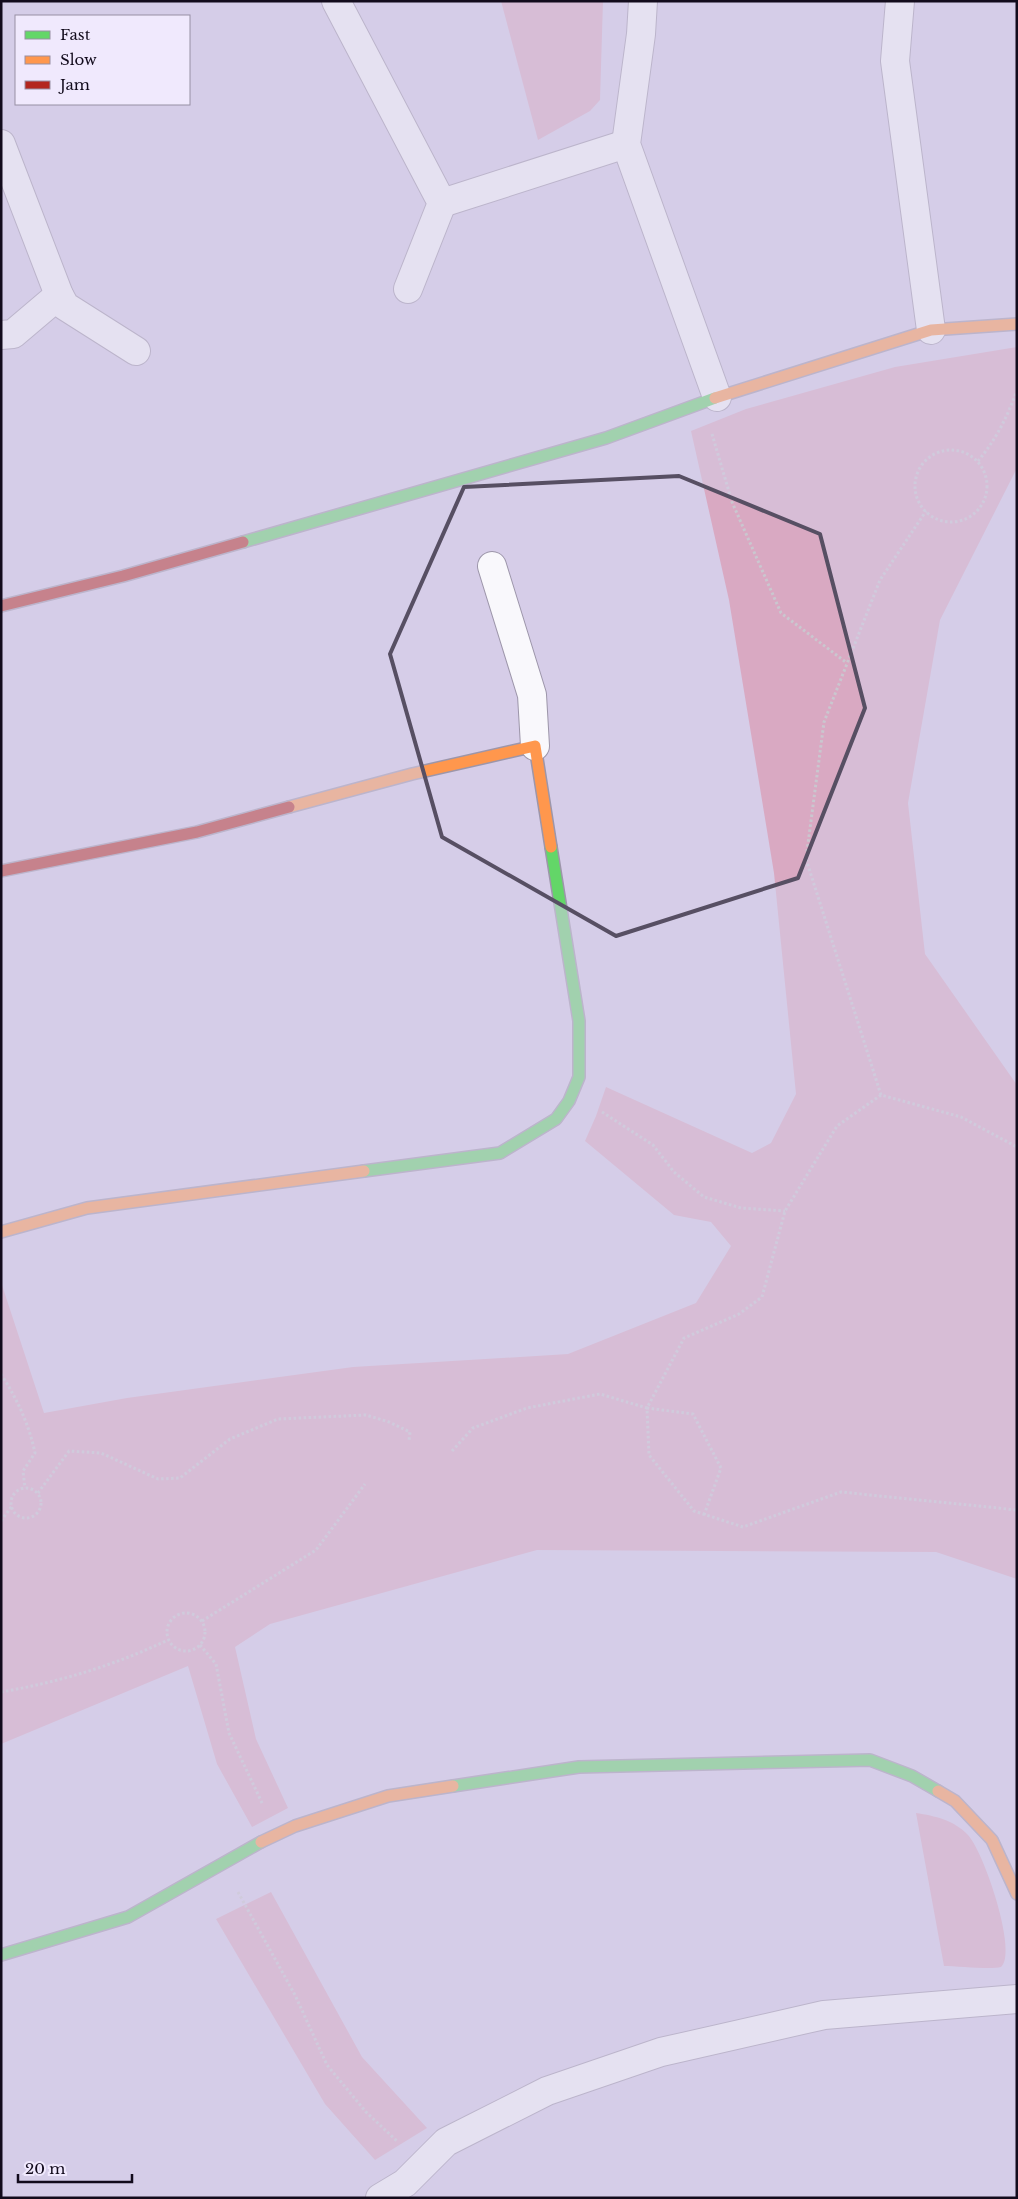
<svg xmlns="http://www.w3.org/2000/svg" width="1018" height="2199" font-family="'Libre Baskerville',serif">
<rect width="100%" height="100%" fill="#d6cde8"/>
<!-- green -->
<g fill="#d9a9c2">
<path d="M 501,1 L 603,1 L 600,100 L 590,111 L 538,140 Z"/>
<path d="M 1017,347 L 1017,468 L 940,620 L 908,803 L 925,954 L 1017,1085 L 1017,1579 L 936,1552 L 537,1550 L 270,1624 L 235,1647 L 256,1739 L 288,1808 L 252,1827 L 217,1764 L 188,1666 L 1,1744 L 1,1282 L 44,1413 L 127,1398 L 353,1367 L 568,1354 L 696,1303 L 731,1246 L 711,1222 L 674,1215 L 585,1141 L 596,1116 L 606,1087 L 752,1153 L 771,1143 L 796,1094 L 774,873 L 729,600 L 691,431 L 746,409 L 895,367 Z"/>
<path d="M 916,1813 C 935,1816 954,1820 968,1835 C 985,1854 1018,1954 1001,1967 C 991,1970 957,1966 944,1966 Z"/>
<path d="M 271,1892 L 362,2057 L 427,2128 L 375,2160 L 325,2104 L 216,1919 Z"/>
</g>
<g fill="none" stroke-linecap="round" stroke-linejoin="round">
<!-- street casing -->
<g stroke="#9d96aa" stroke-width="30">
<g id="street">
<path d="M 336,1 L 442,203 L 408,289"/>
<path d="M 643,1 L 641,34 L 626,144 L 717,397"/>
<path d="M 900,1 L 895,61 L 931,330"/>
<path d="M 1,144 L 59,295 L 65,306 L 136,351"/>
<path d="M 442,203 L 626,144"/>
<path d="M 1,335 L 13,334 L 59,295"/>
<path d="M 492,566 L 532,695 L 535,746"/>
<path d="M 380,2198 L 405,2183 L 446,2142 L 547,2091 L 661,2052 L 824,2015 L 1017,1999"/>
</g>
</g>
<!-- fast casing -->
<g stroke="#9d96aa" stroke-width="14">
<g id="fast">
<path d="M 243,542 L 606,438 L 715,398"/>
<path d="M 364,1171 L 500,1153 L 556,1119 L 569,1101 L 579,1077 L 579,1021 L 551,847"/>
<path d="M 453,1786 L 579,1767 L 870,1760 L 912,1776 L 938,1791"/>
<path d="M 1,1955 L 128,1917 L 261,1842"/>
</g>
</g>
<!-- slow casing -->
<g stroke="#9d96aa" stroke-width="14">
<g id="slow">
<path d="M 715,398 L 931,330 L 1017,324"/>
<path d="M 289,807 L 412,774 L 535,746 L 551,847"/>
<path d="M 1,1232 L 87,1208 L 364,1171"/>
<path d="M 938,1791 L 955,1801 L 992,1840 L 1017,1894"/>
<path d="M 261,1842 L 295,1826 L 388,1796 L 453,1786"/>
</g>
</g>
<!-- jam casing -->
<g stroke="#9d96aa" stroke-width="14">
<g id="jam">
<path d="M 1,606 L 123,576 L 243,542"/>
<path d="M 1,871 L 197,832 L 289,807"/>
</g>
</g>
<!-- path -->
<g stroke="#cac7cf" stroke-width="3" stroke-dasharray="2.5 2.5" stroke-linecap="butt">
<path d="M 712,434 L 732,502 L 781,613 L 847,663"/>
<circle cx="951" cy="486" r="36"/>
<path d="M 978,461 C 995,441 1008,416 1017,390"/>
<path d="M 881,1095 L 806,859 L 824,722 L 880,580 L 926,511"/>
<path d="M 602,1112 L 653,1145 L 674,1172 L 704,1197 L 741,1208 L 785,1211"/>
<path d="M 1,1374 C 17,1399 29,1424 35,1453 L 23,1471 L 25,1488"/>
<path d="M 452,1451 L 473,1428 L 527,1408 L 600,1394 L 647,1408 L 649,1455 L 694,1511 L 743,1527 L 841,1492 L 1017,1510"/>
<circle cx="26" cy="1503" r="15"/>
<path d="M 38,1493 L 69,1451 L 101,1453 L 158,1479 L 180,1478 L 230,1439 L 278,1419 L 366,1415 L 389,1422 L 410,1432 L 409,1440"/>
<path d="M 704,1515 L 721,1468 L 693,1414 L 647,1408 L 684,1338 L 739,1314 L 762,1297 L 785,1211 L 837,1126 L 881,1095 L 961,1117 L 1017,1147"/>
<path d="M 1,1521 L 12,1506"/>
<circle cx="186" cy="1632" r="19"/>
<path d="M 202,1621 L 316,1550 L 365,1484"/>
<path d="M 200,1645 L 216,1664 L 229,1733 L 263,1805"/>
<path d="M 1,1692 C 60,1682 115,1665 168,1640"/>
<path d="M 238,1892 L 295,1995 L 327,2065 L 366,2112 L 398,2142"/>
</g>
<!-- street -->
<use href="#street" stroke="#f9f8fc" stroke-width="28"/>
<!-- fast -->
<use href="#fast" stroke="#63d668" stroke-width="11"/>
<!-- slow -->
<use href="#slow" stroke="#ff974d" stroke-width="11"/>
<!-- jam -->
<use href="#jam" stroke="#b3261e" stroke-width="11"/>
</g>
<!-- marked area -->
<path d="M0 0H1018V2199H0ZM 679,476 L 820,534 L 865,708 L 798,878 L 616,936 L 442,837 L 390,654 L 464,487 Z" fill="#d6cde8" fill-opacity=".55" fill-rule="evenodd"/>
<path fill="none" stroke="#574f63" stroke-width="4" stroke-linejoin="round" d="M 679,476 L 820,534 L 865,708 L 798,878 L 616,936 L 442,837 L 390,654 L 464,487 Z"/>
<!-- border -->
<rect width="1018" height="2199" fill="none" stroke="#120b1c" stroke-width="5"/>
<!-- legend -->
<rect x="15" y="15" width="175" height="90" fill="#f0e9fd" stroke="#9790a3"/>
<rect x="25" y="31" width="25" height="8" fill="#63d668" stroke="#9790a3"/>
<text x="60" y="40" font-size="15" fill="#120b1c">Fast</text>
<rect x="25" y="56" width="25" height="8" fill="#ff974d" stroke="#9790a3"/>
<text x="60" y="65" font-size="15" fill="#120b1c">Slow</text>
<rect x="25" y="81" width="25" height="8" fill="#b3261e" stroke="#9790a3"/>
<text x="60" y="90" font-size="15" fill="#120b1c">Jam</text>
<!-- scale -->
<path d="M18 2174v8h114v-8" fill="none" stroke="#120b1c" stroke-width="2.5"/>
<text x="25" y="2174" font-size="15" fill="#120b1c" stroke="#f0e9fd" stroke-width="4" paint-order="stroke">20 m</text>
</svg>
